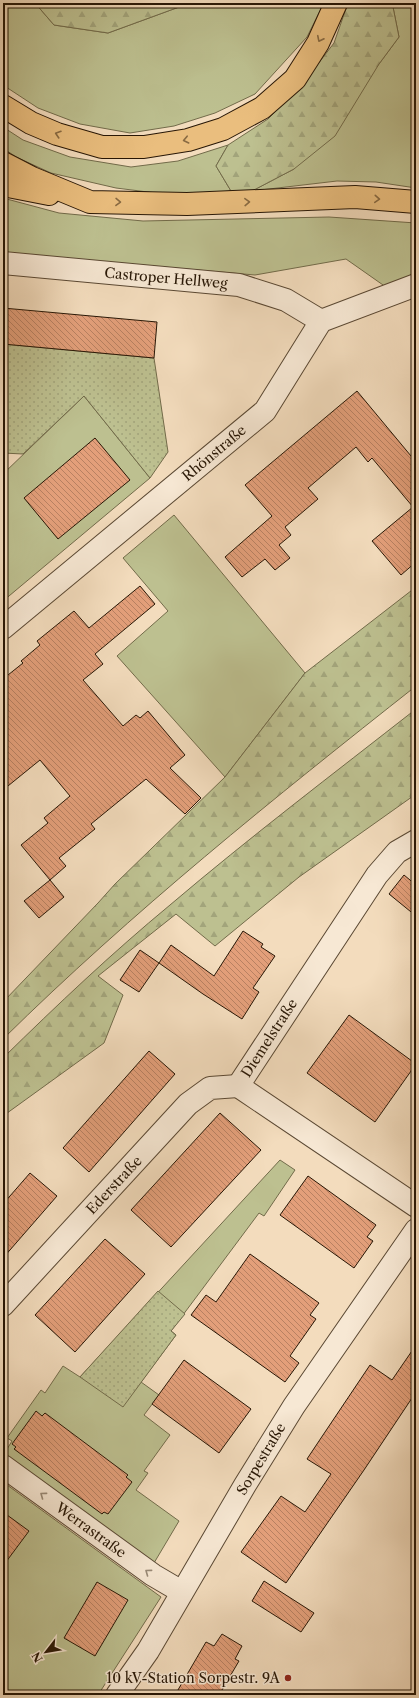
<svg xmlns="http://www.w3.org/2000/svg" width="419" height="1698" font-family="'Libre Caslon Text',serif">
<defs>
<pattern id="forest-firs" width="22" height="20" patternUnits="userSpaceOnUse"><rect width="22" height="20" fill="#bdc090"/><path d="M5 1l3.5 6h-7zM16 11l3.5 6h-7z" fill="#a2a47b"/></pattern>
<pattern id="park-dots" width="8" height="8" patternUnits="userSpaceOnUse"><rect width="8" height="8" fill="#bdc090"/><path d="M2 2h.1M6 6h.1" fill="none" stroke="#a2a47b" stroke-width="1.8" stroke-linecap="round"/></pattern>
<pattern id="building-back-hatch" width="6" height="6" patternUnits="userSpaceOnUse"><rect width="6" height="6" fill="#e39f7a"/><path d="M-1 5l2 2M0 0l6 6M5-1l2 2" fill="none" stroke="#b88162"/></pattern>
</defs>
<rect width="100%" height="100%" fill="#f3dcbd"/>
<filter id="stains"><feTurbulence type="fractalNoise" baseFrequency=".005" numOctaves="4"/><feColorMatrix values="0 0 0 0 .2 0 0 0 0 .09 0 0 0 0 .02 0 0 0 .5 -.17"/></filter>
<radialGradient id="worn" r=".72"><stop offset=".6" stop-color="#630" stop-opacity="0"/><stop offset="1" stop-color="#630" stop-opacity=".3"/></radialGradient>
<!-- grass -->
<g fill="#bdc090" stroke="#726b4a">
<path d="M 3,3 L 35,3 L 54,25 L 108,33 L 190,3 L 324,3 L 307,37 L 255,94 L 215,113 L 174,126 L 130,133 L 80,124 L 38,108 L 3,85 Z"/>
<path d="M 387,3 L 416,3 L 416,188 L 376,182 L 337,181 L 252,191 L 294,169 L 379,64 L 399,37 L 393,7 Z"/>
<path d="M 3,127 L 23,140 L 70,157 L 131,167 L 178,161 L 228,145 L 216,166 L 231,191 L 180,196 L 116,188 L 51,173 L 16,157 L 3,148 Z"/>
<path d="M 3,198 L 59,213 L 143,221 L 329,217 L 416,223 L 416,280 L 393,292 L 346,259 L 255,275 L 3,253 Z"/>
<path d="M 84,396 L 150,478 L 3,601 L 3,474 Z"/>
<path d="M 174,515 L 305,673 L 225,777 L 117,656 L 168,611 L 123,558 Z"/>
<path d="M 280,1160 L 295,1170 L 264,1216 L 259,1213 L 171,1331 L 176,1335 L 141,1382 L 159,1395 L 144,1415 L 170,1435 L 144,1471 L 148,1473 L 136,1490 L 179,1521 L 154,1563 L 4,1454 L 12,1441 L 7,1438 L 41,1390 L 45,1393 L 63,1366 L 80,1377 Z"/>
<path d="M 3,1482 L 161,1597 L 98,1695 L 3,1695 Z"/>
</g>
<!-- forest -->
<g fill="url(#forest-firs)" stroke="#726b4a">
<path d="M 35,3 L 190,3 L 108,33 L 54,25 Z"/>
<path d="M 348,3 L 387,3 L 393,7 L 399,37 L 379,64 L 335,136 L 294,169 L 252,191 L 231,191 L 216,166 L 228,145 L 268,119 L 301,86 L 334,43 Z"/>
<path d="M 416,587 L 416,686 C 274,798 132,912 3,1039 L 3,1002 L 98,903 L 115,884 L 225,777 L 305,673 Z"/>
<path d="M 416,709 L 416,794 L 299,877 L 215,946 L 176,914 L 98,976 L 123,995 L 104,1043 L 3,1116 L 3,1058 C 57,1005 112,953 170,905 C 250,837 333,774 416,709 Z"/>
</g>
<!-- park -->
<g fill="url(#park-dots)" stroke="#726b4a">
<path d="M 3,344 L 154,358 L 168,452 L 150,478 L 84,396 L 23,454 L 3,453 Z"/>
<path d="M 158,1291 L 185,1314 L 171,1331 L 176,1335 L 123,1407 L 80,1377 Z"/>
</g>
<!-- building -->
<g fill="url(#building-back-hatch)" stroke="#271605">
<path d="M 3,308 L 157,322 L 154,358 L 3,344 Z"/>
<path d="M 357,391 L 416,462 L 416,562 L 401,575 L 372,541 L 413,507 L 372,458 L 368,462 L 356,447 L 308,488 L 318,499 L 285,527 L 291,535 L 279,545 L 290,558 L 275,570 L 265,559 L 242,577 L 225,557 L 272,516 L 245,485 Z"/>
<path d="M 95,438 L 130,480 L 58,539 L 24,498 Z"/>
<path d="M 140,586 L 155,604 L 95,654 L 103,664 L 83,680 L 123,726 L 136,715 L 140,718 L 148,711 L 185,755 L 170,768 L 201,798 L 185,814 L 146,779 L 91,824 L 95,829 L 59,858 L 66,866 L 50,880 L 21,845 L 48,823 L 44,818 L 70,796 L 40,760 L 3,790 L 3,679 L 23,663 L 21,661 L 40,645 L 37,641 L 74,611 L 89,628 Z"/>
<path d="M 404,875 L 416,885 L 416,916 L 389,894 Z"/>
<path d="M 50,880 L 64,897 L 39,918 L 24,901 Z"/>
<path d="M 243,931 L 263,944 L 261,947 L 275,956 L 253,988 L 259,992 L 242,1019 L 203,994 L 159,963 L 171,945 L 214,976 Z"/>
<path d="M 140,950 L 159,963 L 139,992 L 120,980 Z"/>
<path d="M 349,1015 L 416,1064 L 375,1122 L 307,1073 Z"/>
<path d="M 149,1051 L 175,1074 L 89,1172 L 63,1148 Z"/>
<path d="M 220,1113 L 261,1150 L 171,1247 L 131,1210 Z"/>
<path d="M 30,1173 L 57,1196 L 3,1258 L 3,1204 Z"/>
<path d="M 308,1176 L 376,1225 L 367,1237 L 373,1241 L 354,1268 L 280,1215 Z"/>
<path d="M 105,1239 L 145,1274 L 75,1352 L 35,1315 Z"/>
<path d="M 250,1254 L 319,1303 L 310,1315 L 316,1319 L 290,1356 L 299,1363 L 285,1382 L 191,1315 L 206,1295 L 216,1302 Z"/>
<path d="M 416,1345 L 416,1392 L 364,1470 L 286,1583 L 241,1552 L 281,1496 L 305,1512 L 331,1474 L 307,1459 L 321,1438 L 370,1365 L 392,1380 Z"/>
<path d="M 184,1360 L 251,1409 L 219,1453 L 152,1404 Z"/>
<path d="M 36,1411 L 42,1416 L 45,1413 L 128,1475 L 126,1477 L 132,1482 L 108,1514 L 104,1512 L 102,1514 L 14,1449 L 16,1447 L 12,1444 Z"/>
<path d="M 3,1512 L 29,1531 L 3,1566 Z"/>
<path d="M 264,1581 L 314,1613 L 301,1632 L 252,1601 Z"/>
<path d="M 97,1582 L 128,1600 L 95,1656 L 64,1638 Z"/>
<path d="M 222,1634 L 242,1646 L 235,1659 L 239,1661 L 219,1695 L 175,1695 L 206,1642 L 214,1646 Z"/>
</g>
<g fill="none" stroke-linecap="round" stroke-linejoin="round">
<!-- street casing -->
<g stroke="#5a4833" stroke-width="24">
<g id="street">
<path d="M 3,263 L 239,285 L 286,300 L 321,321"/>
<path d="M 3,628 L 265,411 L 321,321 L 416,285"/>
<path d="M 238,1086 L 377,875 L 397,852 L 416,841"/>
<path d="M 238,1086 L 416,1206"/>
<path d="M 3,1305 L 188,1104 L 210,1088 L 238,1086"/>
<path d="M 3,1466 L 153,1575 L 182,1592"/>
<path d="M 117,1695 L 148,1651 L 245,1485 L 294,1406 L 416,1230"/>
</g>
</g>
<!-- highway casing -->
<g stroke="#271605" stroke-width="24">
<g id="highway">
<path d="M 3,106 L 31,123 L 57,134 L 102,147 L 144,147 L 188,140 L 223,129 L 262,108 L 295,79 L 318,43 L 336,3"/>
<path d="M 3,163 L 32,178 L 90,202 L 187,204 L 355,197 L 416,202"/>
<path d="M 3,185 L 49,194"/>
</g>
</g>
<!-- street -->
<use href="#street" stroke="#f7e8d4" stroke-width="22"/>
<!-- highway -->
<use href="#highway" stroke="#eabe7e" stroke-width="22"/>
</g>
<!-- one-way arrows -->
<defs><path id="oneway-chevron" d="M-2-3.5L2.5 0L-2 3.5" fill="none" stroke-width="1.6" stroke-linecap="round" stroke-linejoin="round"/></defs>
<g stroke="#886a42">
<use href="#oneway-chevron" transform="translate(320 39) rotate(116)"/>
<use href="#oneway-chevron" transform="translate(58 134) rotate(-162)"/>
<use href="#oneway-chevron" transform="translate(186 140) rotate(167)"/>
<use href="#oneway-chevron" transform="translate(377 199) rotate(4)"/>
<use href="#oneway-chevron" transform="translate(118 202) rotate(1)"/>
<use href="#oneway-chevron" transform="translate(247 202) rotate(-2)"/>
</g>
<g stroke="#998a77">
<use href="#oneway-chevron" transform="translate(43 1495) rotate(-144)"/>
<use href="#oneway-chevron" transform="translate(148 1572) rotate(-144)"/>
</g>
<!-- markers -->
<circle fill="#8f2418" stroke="#f7e8d4" stroke-width="1.5" cx="288" cy="1678" r="4"/>
<g text-anchor="middle" stroke-width="3" stroke-linejoin="round" paint-order="stroke">
<!-- street labels -->
<g font-size="14" fill="#271605" stroke="#f7e8d4">
<text transform="translate(166 278) rotate(5)" y="5">Castroper Hellweg</text>
<text transform="translate(214 453) rotate(-40)" y="5">Rhönstraße</text>
<text transform="translate(269 1038) rotate(-57)" y="5">Diemelstraße</text>
<text transform="translate(114 1185) rotate(-47)" y="5">Ederstraße</text>
<text transform="translate(261 1459) rotate(-59)" y="5">Sorpestraße</text>
<text transform="translate(91 1530) rotate(36)" y="5">Werrastraße</text>
</g>
<!-- poi labels -->
<g font-size="14" fill="#271605" stroke="#f7e8d4" text-anchor="end">
<text x="280" y="1683">10 kV-Station Sorpestr. 9A</text>
</g>
</g>
<!-- margin -->
<rect width="419" height="1698" fill="none" stroke="#f3dcbd" stroke-width="16"/>
<rect x="4" y="4" width="411" height="1690" fill="none" stroke="#271605" stroke-width="2"/>
<rect x="8" y="8" width="403" height="1682" fill="none" stroke="#271605"/>
<!-- north arrow -->
<g transform="translate(46 1652) rotate(239)" stroke="#f7e8d4" stroke-width="3" paint-order="stroke">
<path d="M0-3L7 15L0 10L-7 15Z" fill="#271605"/>
<text y="-6" font-size="11" font-weight="bold" text-anchor="middle" fill="#271605">N</text>
</g>
<rect width="100%" height="100%" filter="url(#stains)"/>
<rect width="100%" height="100%" fill="url(#worn)"/>
</svg>
